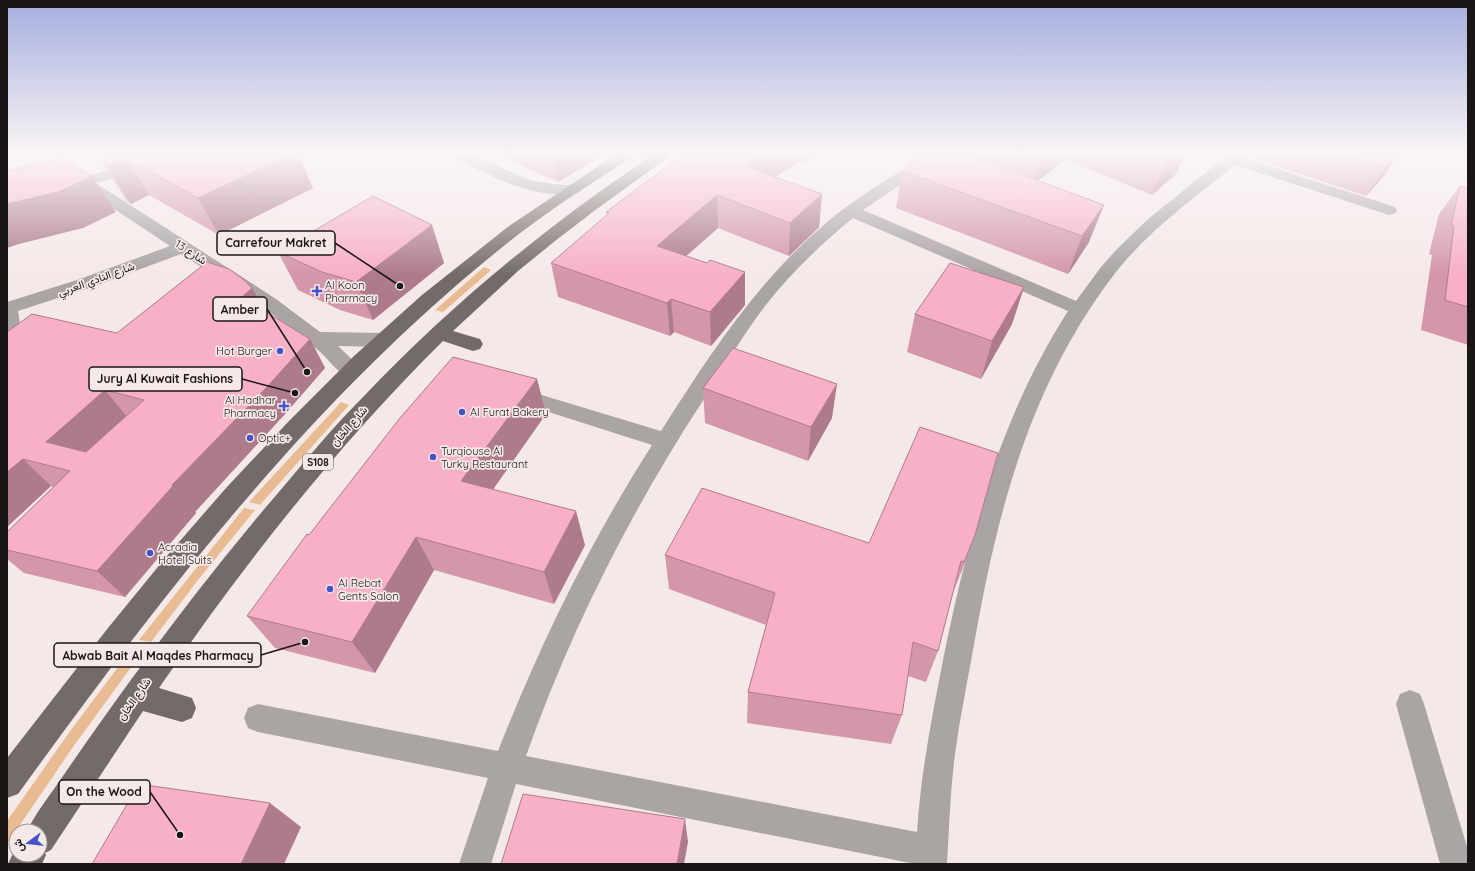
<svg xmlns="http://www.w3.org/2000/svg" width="1475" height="871" font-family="Quicksand,Vazirmatn,sans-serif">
<rect width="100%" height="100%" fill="#f5e9e8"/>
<!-- green -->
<g fill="#e9bb92">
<path d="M 484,267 L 491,270 L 443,312 L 435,310 Z"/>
<path d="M 341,402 L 349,405 L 260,505 L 249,502 Z"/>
<path d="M 244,508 L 255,510 L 198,580 L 151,642 L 139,640 Z"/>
<path d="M 133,647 L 145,648 L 73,747 L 7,844 L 7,821 L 68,734 Z"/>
</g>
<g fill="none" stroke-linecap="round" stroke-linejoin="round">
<!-- minor -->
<g fill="#aaa5a3" fill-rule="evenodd">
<path d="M 172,153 L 198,153 L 196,156 L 96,183 L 276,299 L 320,332 L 384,333 L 391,335 L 394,340 L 391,345 L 384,347 L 338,346 L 359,366 L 362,371 L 359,376 C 341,381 331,361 318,350 C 276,314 228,284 181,254 L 92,287 L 18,311 L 22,337 L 14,356 L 7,358 L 7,302 L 80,279 L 170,246 L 81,187 L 74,189 L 68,187 L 66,184 L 68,181 Z"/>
<path d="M 448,153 L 468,153 L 529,180 L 553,184 L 580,186 L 582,189 L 580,192 C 537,203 487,173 450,156 Z"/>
<path d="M 932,153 L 951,153 L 949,156 L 900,185 L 863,210 L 1076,301 L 1101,267 L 1116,250 L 1148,219 L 1230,153 L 1247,153 L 1244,158 L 1395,207 L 1397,210 L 1395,213 L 1389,215 L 1383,213 L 1235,165 C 1193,199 1146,232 1113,276 C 1030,385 997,512 974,645 C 967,684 959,722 954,762 C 950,796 949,830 947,864 L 915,864 L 516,784 L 491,864 L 459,864 L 488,778 L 258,732 L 248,728 L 244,718 L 248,708 L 258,704 L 498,751 C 541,642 589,544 652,445 L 508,399 L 505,394 L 508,389 L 515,387 L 661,431 C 709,356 757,281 826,223 C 858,196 895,174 932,153 ZM 853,218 L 1068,311 C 1001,416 970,530 945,650 C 933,711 921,770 917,832 L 526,756 C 570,631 630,513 702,402 C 722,370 742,337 765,306 C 791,273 821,244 853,218 Z"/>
<path d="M 1410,690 L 1420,694 L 1424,704 L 1468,850 L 1468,864 L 1440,864 L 1396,704 L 1400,694 Z"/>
</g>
<!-- major -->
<g fill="#736b68" fill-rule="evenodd">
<path d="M 618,153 L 636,153 L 634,156 C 590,184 546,212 505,245 C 312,399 162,595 18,794 L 7,798 L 7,758 L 108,628 L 166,557 L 226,488 L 289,421 L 354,356 L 422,295 L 509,226 Z"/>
<path d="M 656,153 L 674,153 L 594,211 L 555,241 L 518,271 L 453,331 L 480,339 L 483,344 L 480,349 L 473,351 L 443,341 C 337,446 243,565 159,688 L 192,698 L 196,708 L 192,718 L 182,722 L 143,711 L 51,850 L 45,853 L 46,855 L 42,864 L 8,864 L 16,847 L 16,855 L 40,855 L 40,831 L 27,831 C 36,812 51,794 63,776 C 87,741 111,707 136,673 C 183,609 232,546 284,486 C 310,455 336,424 365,395 C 453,303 550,223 656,153 Z"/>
</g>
</g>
<!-- wall -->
<g fill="#d497aa">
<path d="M 109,153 L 313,188 L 219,235 L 149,195 L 131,204 L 127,201 L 103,164 Z"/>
<path d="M 493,153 L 607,153 L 558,182 Z"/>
<path d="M 687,153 L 820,153 L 804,163 L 800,161 L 775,177 L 822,194 L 819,227 L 789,256 L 718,228 L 686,256 L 745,305 L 711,346 L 674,332 L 670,336 L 558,297 L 551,263 L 607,215 L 606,212 Z"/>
<path d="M 969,153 L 1185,153 L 1176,174 L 1152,195 L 1066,160 L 1037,181 L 1089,242 L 1068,274 L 896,208 L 902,171 L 969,156 Z"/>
<path d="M 1259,153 L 1399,153 L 1384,176 L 1366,196 L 1255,159 Z"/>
<path d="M 1460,186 L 1468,188 L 1468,345 L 1421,330 L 1432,255 L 1429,254 L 1439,214 Z"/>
<path d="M 278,252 L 444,263 L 373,320 L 340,310 L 298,290 Z"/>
<path d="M 1024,287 L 1012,324 L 981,379 L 907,352 L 915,314 Z"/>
<path d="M 265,311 L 310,339 L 325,368 L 285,414 L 195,512 L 196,513 L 125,597 L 24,573 L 7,559 L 7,532 L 53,487 L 51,486 L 7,527 L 7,332 L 117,333 Z"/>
<path d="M 537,379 L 546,414 L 493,489 L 585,545 L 554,604 L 434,570 L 375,673 L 275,648 L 247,616 Z"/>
<path d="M 703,388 L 832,418 L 808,461 L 705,423 Z"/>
<path d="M 975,535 L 953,592 L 938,651 L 926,682 L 908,676 L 902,715 L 891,744 L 747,723 L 748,692 L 766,625 L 669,589 L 665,555 L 869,543 Z"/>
</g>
<!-- shaded-wall -->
<g fill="#ad7b8b">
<path d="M 294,153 L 298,153 L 313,188 L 219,235 L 198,198 Z"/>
<path d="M 553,153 L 607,153 L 558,182 Z"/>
<path d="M 764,153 L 800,153 L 800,161 L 752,192 L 747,164 Z"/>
<path d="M 805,153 L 820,153 L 804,163 Z"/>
<path d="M 1042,153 L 1068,153 L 1066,160 L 1033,184 Z"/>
<path d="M 1174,153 L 1185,153 L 1176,174 L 1152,195 L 1167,159 Z"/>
<path d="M 1398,153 L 1399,153 L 1384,176 L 1366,196 L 1385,167 Z"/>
<path d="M 127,159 L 149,195 L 131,204 L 108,167 Z"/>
<path d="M 92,176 L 116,212 L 83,228 L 19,244 L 7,248 L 7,204 Z"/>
<path d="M 822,194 L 819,227 L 789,256 L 790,223 Z"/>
<path d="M 717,195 L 718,228 L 660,279 L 657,246 Z"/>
<path d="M 1104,205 L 1089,242 L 1068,274 L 1082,236 Z"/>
<path d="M 432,225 L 444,263 L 373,320 L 356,282 Z"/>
<path d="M 745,272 L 745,305 L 711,346 L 710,312 Z"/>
<path d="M 1024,287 L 1012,324 L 981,379 L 992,341 Z"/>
<path d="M 252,288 L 268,316 L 242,297 Z"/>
<path d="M 671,299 L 674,332 L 670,336 L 667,303 Z"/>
<path d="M 310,339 L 325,368 L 285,414 L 195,512 L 196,513 L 125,597 L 97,571 L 172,485 Z"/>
<path d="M 537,379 L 546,414 L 475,515 L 461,481 Z"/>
<path d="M 837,384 L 832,418 L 808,461 L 811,427 Z"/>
<path d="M 105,390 L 128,418 L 72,470 L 46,442 Z"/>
<path d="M 23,459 L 51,486 L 7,527 L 7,472 Z"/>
<path d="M 576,511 L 585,545 L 554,604 L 544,572 Z"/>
<path d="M 975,535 L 962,570 L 951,597 Z"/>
<path d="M 416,537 L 434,570 L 375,673 L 352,642 Z"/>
<path d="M 270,803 L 301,827 L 284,864 L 241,864 Z"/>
<path d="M 685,819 L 688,842 L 684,864 L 677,864 Z"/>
</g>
<!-- building -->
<g fill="#f7b0c6" stroke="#ad7b8b" fill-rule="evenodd">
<path d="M 109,153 L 294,153 L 198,198 L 127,159 L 108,167 L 103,164 Z"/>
<path d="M 687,153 L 764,153 L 747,164 L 753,166 L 750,168 L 822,194 L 790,223 L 717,195 L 657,246 L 707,263 L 710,260 L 745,272 L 710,312 L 671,299 L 667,303 L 551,263 L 609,213 L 606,212 L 668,166 Z"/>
<path d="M 923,153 L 963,153 L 1104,205 L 1082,236 L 902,171 Z"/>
<path d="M 1152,153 L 1174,153 L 1167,159 Z"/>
<path d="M 1340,153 L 1398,153 L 1385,167 Z"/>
<path d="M 62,158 L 92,176 L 58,192 L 7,204 L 7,171 Z"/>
<path d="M 1460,186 L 1468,188 L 1468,307 L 1445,300 L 1454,226 L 1451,225 Z"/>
<path d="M 373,196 L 432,225 L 356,282 L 322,272 L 278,252 Z"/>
<path d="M 207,262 L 229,269 L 243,279 L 252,288 L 242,297 L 310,339 L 268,386 L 172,485 L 173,486 L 97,571 L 7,550 L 7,532 L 70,471 L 23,459 L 7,472 L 7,332 L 32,314 L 117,333 ZM 105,390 L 144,400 L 86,452 L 46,442 Z"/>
<path d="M 950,263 L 1024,287 L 992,341 L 915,314 Z"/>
<path d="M 733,348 L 837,384 L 811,427 L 703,388 Z"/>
<path d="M 453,357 L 537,379 L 461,481 L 576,511 L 544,572 L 416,537 L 352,642 L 247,616 L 307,534 L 309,535 L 400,418 Z"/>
<path d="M 920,427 L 998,453 L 975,535 L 964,562 L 961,561 L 938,651 L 913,642 L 902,715 L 748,692 L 775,593 L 665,555 L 702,488 L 869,543 Z"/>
<path d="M 139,784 L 270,803 L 241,864 L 92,864 Z"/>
<path d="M 523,794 L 685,819 L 677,864 L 501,864 Z"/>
</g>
<!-- sky -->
<linearGradient id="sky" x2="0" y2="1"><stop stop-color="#a5aede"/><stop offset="0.56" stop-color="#faf5f5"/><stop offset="1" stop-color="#faf5f5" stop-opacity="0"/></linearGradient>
<rect width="1475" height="275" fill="url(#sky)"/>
<!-- markers -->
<g fill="#4453c8" stroke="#f5e9e8" stroke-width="1.5">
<path d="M315 285h4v4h4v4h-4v4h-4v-4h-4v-4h4z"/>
<circle cx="280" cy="351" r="4"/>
<path d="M282 400h4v4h4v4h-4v4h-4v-4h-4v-4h4z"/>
<circle cx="462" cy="412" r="4"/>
<circle cx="250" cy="438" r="4"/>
<circle cx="433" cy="457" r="4"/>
<circle cx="150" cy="553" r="4"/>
<circle cx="330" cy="589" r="4"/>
</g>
<g text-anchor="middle" stroke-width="3.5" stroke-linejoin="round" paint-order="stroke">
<!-- shield labels -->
<rect fill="#f5e9e8" stroke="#5c5555" stroke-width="1" x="303" y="454" width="30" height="16" rx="3"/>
<g font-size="10" font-weight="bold" fill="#1a1616">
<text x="318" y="466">S108</text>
</g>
<!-- street labels -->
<g font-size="11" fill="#1a1616" stroke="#f5e9e8">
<text transform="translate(191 252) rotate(33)" y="4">شارع 13</text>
<text transform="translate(96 279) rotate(-20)" y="4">شارع النادي العربي</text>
<text transform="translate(349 426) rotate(-49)" y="4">شارع الخان</text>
<text transform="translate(134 699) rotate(-55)" y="4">شارع الخان</text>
</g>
<!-- poi labels -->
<g font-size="11" fill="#1a1616" stroke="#f5e9e8" text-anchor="start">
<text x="325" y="289">Al Koon<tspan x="325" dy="13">Pharmacy</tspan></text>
<text x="272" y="355" text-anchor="end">Hot Burger</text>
<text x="276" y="404" text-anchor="end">Al Hadhar<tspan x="276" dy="13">Pharmacy</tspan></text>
<text x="470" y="416">Al Furat Bakery</text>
<text x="258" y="442">Optic+</text>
<text x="441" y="455">Turqiouse Al<tspan x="441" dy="13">Turky Restaurant</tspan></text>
<text x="158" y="551">Acradia<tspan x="158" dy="13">Hotel Suits</tspan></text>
<text x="338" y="587">Al Rebat<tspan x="338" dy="13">Gents Salon</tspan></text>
</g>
</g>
<!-- callouts -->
<path fill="none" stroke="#1a1616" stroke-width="1.5" d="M400 286L335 243M307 372L267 309M295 393L242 379M305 642L261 655M180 835L150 792"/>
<g fill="#1a1616" stroke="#f5e9e8" stroke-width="1.5">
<circle cx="400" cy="286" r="4"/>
<circle cx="307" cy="372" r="4"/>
<circle cx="295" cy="393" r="4"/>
<circle cx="305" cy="642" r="4"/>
<circle cx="180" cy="835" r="4"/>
</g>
<g fill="#f5e9e8" stroke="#1a1616" stroke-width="1.5">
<rect x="217" y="231" width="118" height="24" rx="4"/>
<rect x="213" y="297" width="54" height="24" rx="4"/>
<rect x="89" y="367" width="153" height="24" rx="4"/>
<rect x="54" y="643" width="207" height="24" rx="4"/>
<rect x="59" y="780" width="91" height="24" rx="4"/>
</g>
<g font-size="12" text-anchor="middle" font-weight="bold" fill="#1a1616">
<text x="276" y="247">Carrefour Makret</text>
<text x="240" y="314">Amber</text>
<text x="165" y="383">Jury Al Kuwait Fashions</text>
<text x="158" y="660">Abwab Bait Al Maqdes Pharmacy</text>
<text x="104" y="796">On the Wood</text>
</g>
<!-- border -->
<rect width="1475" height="871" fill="none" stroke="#1a1616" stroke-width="16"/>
<!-- north arrow -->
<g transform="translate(28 843) rotate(255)"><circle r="19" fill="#f5e9e8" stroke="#9d9594"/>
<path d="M0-3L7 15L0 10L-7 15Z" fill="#4453c8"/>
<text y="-6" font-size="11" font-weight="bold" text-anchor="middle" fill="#1a1616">ش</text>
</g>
</svg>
